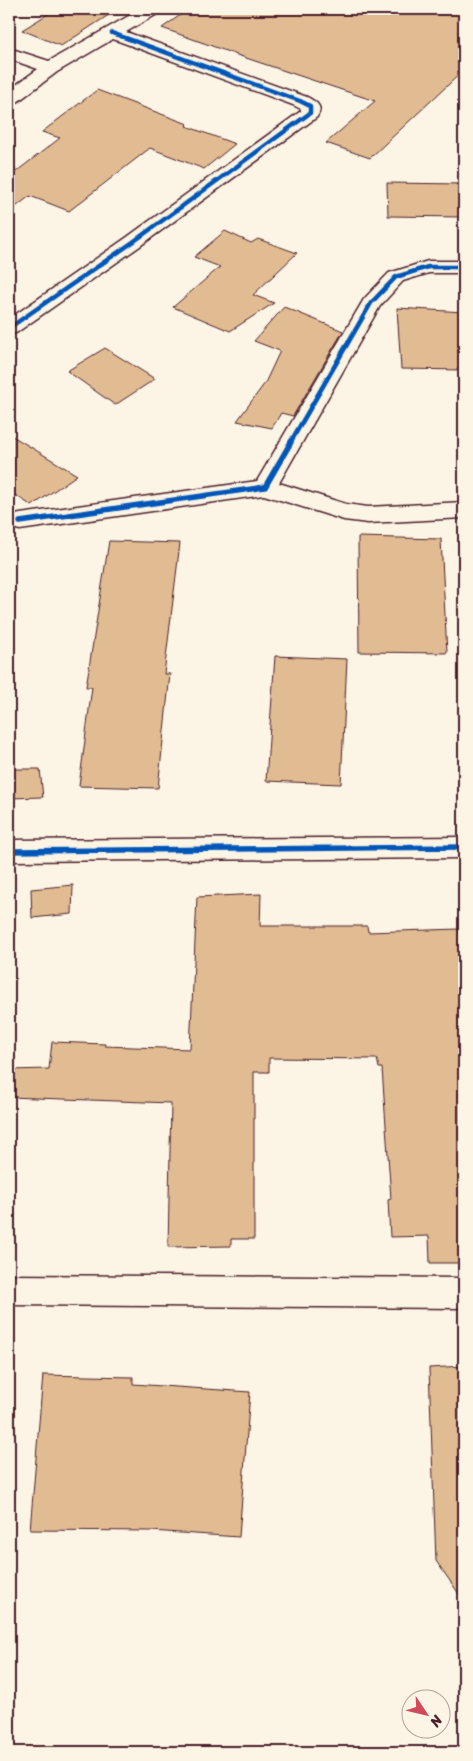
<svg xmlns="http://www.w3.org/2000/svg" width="473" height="1761" font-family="Sriracha,sans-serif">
<rect width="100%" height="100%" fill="#fcf5e5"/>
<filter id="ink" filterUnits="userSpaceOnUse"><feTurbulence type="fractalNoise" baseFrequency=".02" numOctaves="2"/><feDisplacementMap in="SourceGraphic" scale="10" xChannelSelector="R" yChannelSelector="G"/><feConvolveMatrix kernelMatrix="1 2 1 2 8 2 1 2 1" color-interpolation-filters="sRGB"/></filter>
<g filter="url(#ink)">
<!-- building -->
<g fill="#e1bc92" stroke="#4a1f2b">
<path d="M 56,9 L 118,9 L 61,46 L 22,30 Z"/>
<path d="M 189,9 L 464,9 L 464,70 L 370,158 L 326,143 L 375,101 L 237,55 L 162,28 Z"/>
<path d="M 97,90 L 188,124 L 186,126 L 235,144 L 204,169 L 150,148 L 69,211 L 30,196 L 9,212 L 9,177 L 60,138 L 42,132 Z"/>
<path d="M 387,183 L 464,184 L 464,217 L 388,216 Z"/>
<path d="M 225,231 L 251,243 L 258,239 L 297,253 L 253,295 L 274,303 L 230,331 L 173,307 L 220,267 L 194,257 Z"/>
<path d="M 284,307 L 343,331 L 293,416 L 281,413 L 272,428 L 237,421 L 265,383 L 280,351 L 254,341 Z"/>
<path d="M 397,308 L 464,312 L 464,370 L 401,369 Z"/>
<path d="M 105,348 L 155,379 L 115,405 L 67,371 Z"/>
<path d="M 9,434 L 77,475 L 32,506 L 9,491 Z"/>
<path d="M 358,537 L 441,539 L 447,653 L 359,652 Z"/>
<path d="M 109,541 L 180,543 L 164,674 L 170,674 L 158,788 L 79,786 L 92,687 L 86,687 Z"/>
<path d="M 275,656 L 347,659 L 341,784 L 266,781 Z"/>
<path d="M 9,769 L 40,769 L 43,797 L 9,798 Z"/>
<path d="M 73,885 L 72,914 L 32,918 L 31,889 Z"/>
<path d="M 261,894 L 260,926 L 367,926 L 368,932 L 459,929 L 464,968 L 464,1211 L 460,1211 L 463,1263 L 430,1263 L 429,1236 L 390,1237 L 388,1200 L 391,1199 L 382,1068 L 379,1068 L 377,1059 L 269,1058 L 269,1072 L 254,1072 L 254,1239 L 231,1239 L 231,1246 L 168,1247 L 171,1103 L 9,1097 L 9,1070 L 49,1069 L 52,1042 L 105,1044 L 105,1046 L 190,1049 L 197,897 Z"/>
<path d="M 464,1366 L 464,1601 L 436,1561 L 429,1368 Z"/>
<path d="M 43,1375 L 133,1377 L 133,1384 L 250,1392 L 239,1537 L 151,1531 L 30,1530 Z"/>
</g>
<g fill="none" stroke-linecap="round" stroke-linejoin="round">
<!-- street casing -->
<g stroke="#4a1f2b" stroke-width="3">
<g id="street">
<path d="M 141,9 L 162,9 L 159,13 L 126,32 L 307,97 C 316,102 324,106 317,117 L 140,246 L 16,333 L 9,334 L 9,319 L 126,238 L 301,111 L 301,109 L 293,105 L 113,39 L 57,72 L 16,103 L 9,104 L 9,90 L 38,69 L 9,59 L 9,48 L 49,61 Z"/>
<path d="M 428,261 L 464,261 L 464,273 L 429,273 L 403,281 L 380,306 L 279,483 L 346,504 L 368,507 L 464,502 L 464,518 L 368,523 L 344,520 L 264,495 L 20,530 L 12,528 L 9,521 L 12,516 L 20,514 L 257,481 L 364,299 L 389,273 Z"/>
<path d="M 464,837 L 464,858 L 9,861 L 9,840 Z"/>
<path d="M 9,1275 L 464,1278 L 464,1308 L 9,1305 Z"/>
</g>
</g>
<!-- street -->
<use href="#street" fill="#fcf5e5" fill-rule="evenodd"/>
<!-- cycleway-far1 casing -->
<g stroke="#fcf5e5" stroke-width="7">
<g id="cycleway-far1">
<path d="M 9,328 L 133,242 L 310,113 L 310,106 L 300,101 L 112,33"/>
<path d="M 290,443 L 371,303 L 396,277 L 428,267 L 464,267"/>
</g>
</g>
<!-- cycleway casing -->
<g stroke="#fcf5e5" stroke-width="9">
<g id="cycleway">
<path d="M 20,522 L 265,487 L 291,442"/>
<path d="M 9,851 L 464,847"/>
</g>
</g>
<!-- cycleway-far1 -->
<use href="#cycleway-far1" stroke="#0057b8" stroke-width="4.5"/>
<!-- cycleway -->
<use href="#cycleway" stroke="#0057b8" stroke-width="5.5"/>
</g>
</g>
<!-- margin -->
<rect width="473" height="1761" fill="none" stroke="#fcf5e5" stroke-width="30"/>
<rect x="15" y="15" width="443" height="1731" fill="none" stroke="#4a1f2b" stroke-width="2" filter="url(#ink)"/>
<!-- north arrow -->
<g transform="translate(426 1714) rotate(125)"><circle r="24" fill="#fcf5e5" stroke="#b59f9b"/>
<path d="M0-4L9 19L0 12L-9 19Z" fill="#d1495b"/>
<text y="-8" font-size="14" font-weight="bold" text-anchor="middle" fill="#4a1f2b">N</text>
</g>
</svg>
